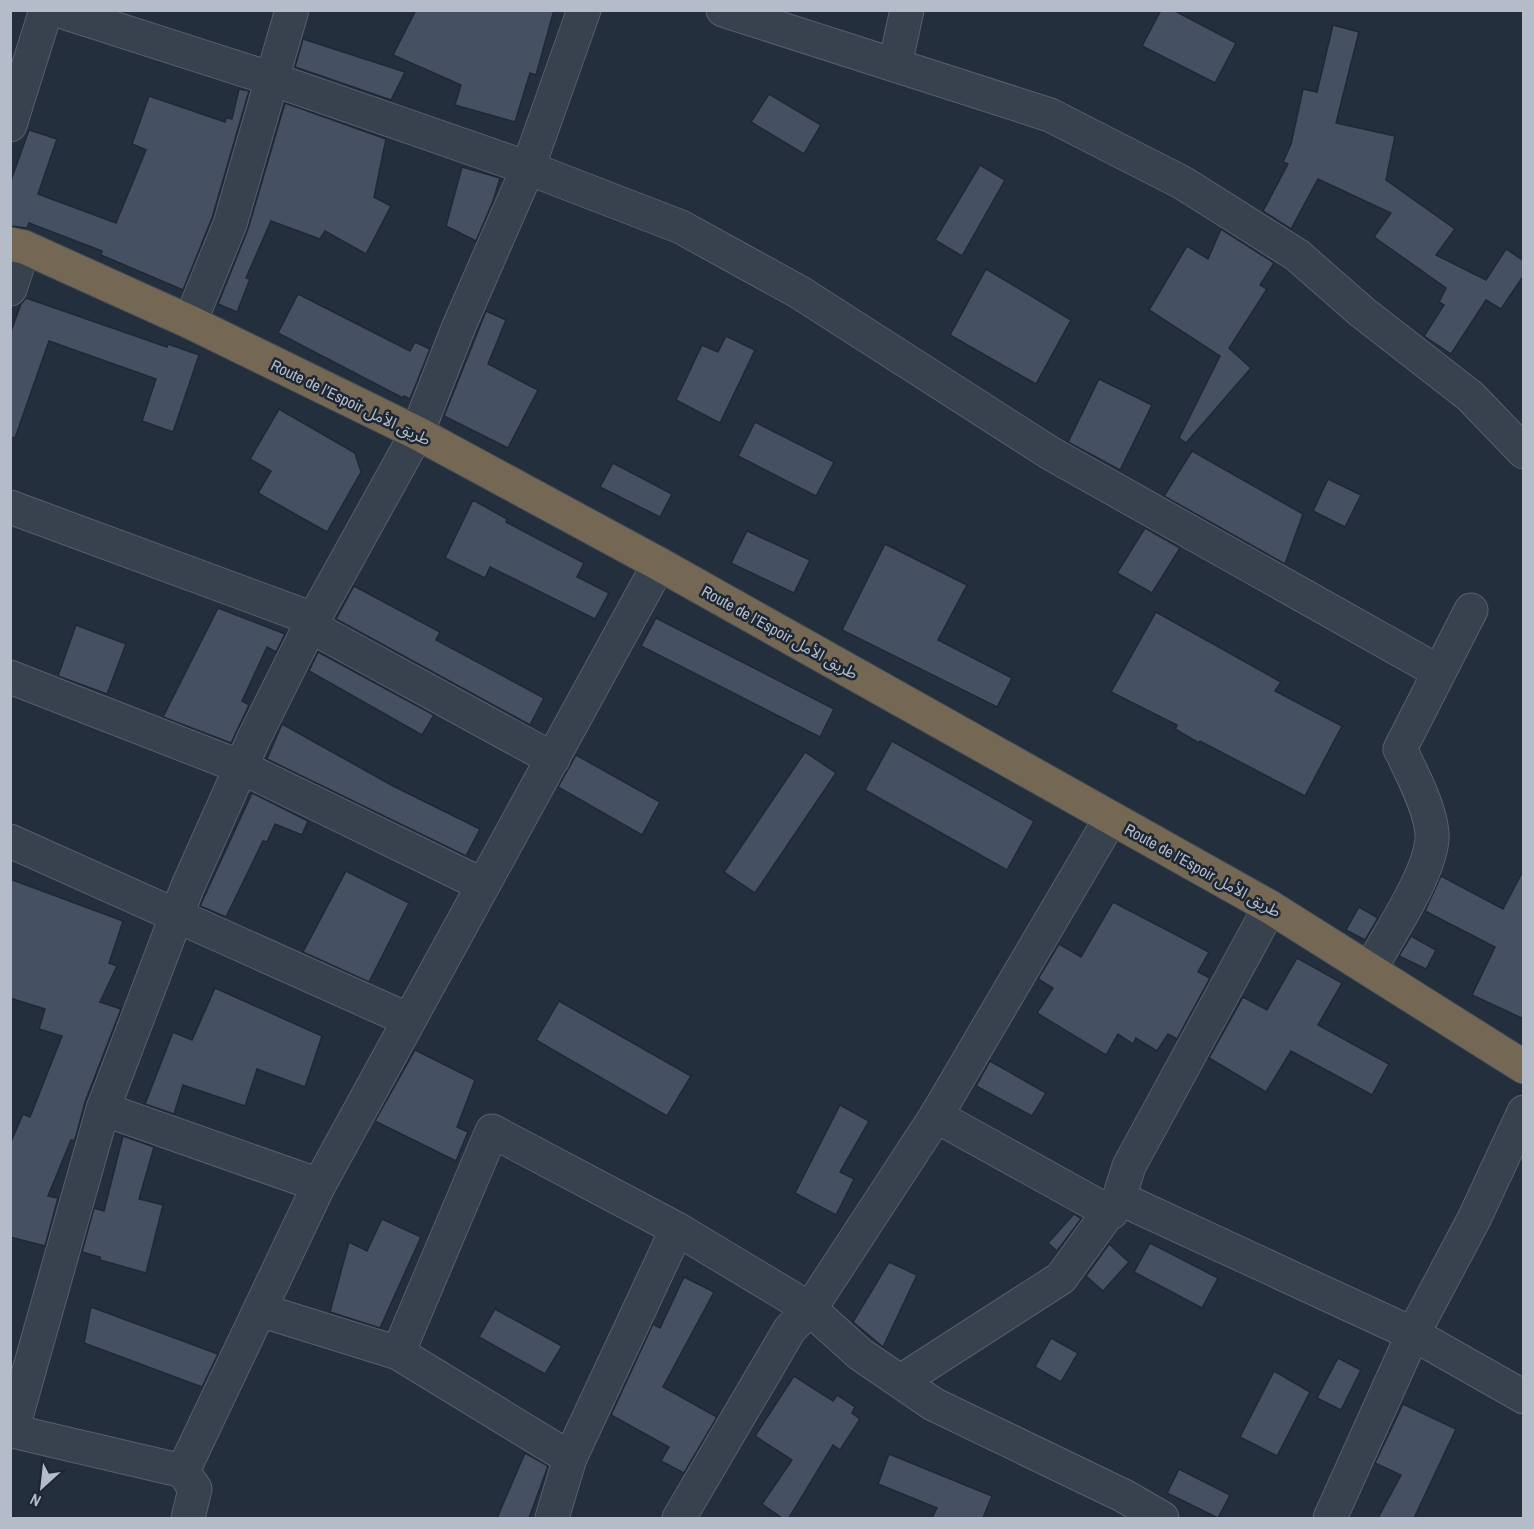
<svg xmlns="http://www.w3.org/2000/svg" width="1534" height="1529" font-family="'Archivo Narrow','Noto Sans Arabic',sans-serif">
<rect width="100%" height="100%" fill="#242f3e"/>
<!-- building -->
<g fill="#455162" stroke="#1f2835" stroke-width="1.5">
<path d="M 416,10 L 554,10 L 536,75 L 530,73 L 515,122 L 455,105 L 461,85 L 393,55 Z"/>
<path d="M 1161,10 L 1173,10 L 1236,43 L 1215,83 L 1142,46 Z"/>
<path d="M 1333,25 L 1359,32 L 1336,123 L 1395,136 L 1386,180 L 1455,229 L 1436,255 L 1486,280 L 1506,249 L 1524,261 L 1524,275 L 1501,309 L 1486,300 L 1451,354 L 1424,336 L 1444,305 L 1439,302 L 1446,288 L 1374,237 L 1391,213 L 1318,179 L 1291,229 L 1263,211 L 1288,164 L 1283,162 L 1291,144 L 1303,89 L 1317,92 Z"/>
<path d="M 303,39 L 405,72 L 391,100 L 295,67 Z"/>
<path d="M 239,89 L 249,91 L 212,218 L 183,290 L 101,255 L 102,251 L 29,223 L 27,228 L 10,226 L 10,183 L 29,130 L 57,139 L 38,194 L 116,223 L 146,150 L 132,144 L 149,96 L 225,122 L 226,118 L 232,119 Z"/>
<path d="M 769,94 L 821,125 L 804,154 L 751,122 Z"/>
<path d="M 285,103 L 386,139 L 374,197 L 391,206 L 366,254 L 325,231 L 320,239 L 271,221 L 246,278 L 250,279 L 237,312 L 218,304 L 248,229 Z"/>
<path d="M 980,165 L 1005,180 L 962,256 L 935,240 Z"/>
<path d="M 462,167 L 500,178 L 493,201 L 476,241 L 446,226 Z"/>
<path d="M 1221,229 L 1274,263 L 1260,285 L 1267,289 L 1229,348 L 1251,368 L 1186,443 L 1179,438 L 1220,356 L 1149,310 L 1187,246 L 1208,259 Z"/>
<path d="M 986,269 L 1071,320 L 1036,384 L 950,335 Z"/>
<path d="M 298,294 L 410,351 L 415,342 L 430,349 L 410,399 L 404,396 L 403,398 L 278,333 Z"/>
<path d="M 26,298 L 167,347 L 168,344 L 199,355 L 173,432 L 142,421 L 156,379 L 49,341 L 15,438 L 10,437 L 10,334 L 21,304 Z"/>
<path d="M 486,311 L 506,320 L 488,364 L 538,390 L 508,448 L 444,416 Z"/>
<path d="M 726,336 L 755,350 L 720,423 L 676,400 L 702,345 L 718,352 Z"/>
<path d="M 1099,379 L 1152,405 L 1120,470 L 1068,442 Z"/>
<path d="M 279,409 L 355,453 L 361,472 L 327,532 L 258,493 L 271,471 L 250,459 Z"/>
<path d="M 755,422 L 834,462 L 816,496 L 738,456 Z"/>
<path d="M 1192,451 L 1303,514 L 1285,564 L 1164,496 Z"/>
<path d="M 613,463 L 672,494 L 660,517 L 600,487 Z"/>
<path d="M 1328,479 L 1361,495 L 1345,527 L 1313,511 Z"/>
<path d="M 473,500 L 507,519 L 506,522 L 584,563 L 577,577 L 609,593 L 595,619 L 490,567 L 485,578 L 445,558 Z"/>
<path d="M 1145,528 L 1180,548 L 1152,593 L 1117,573 Z"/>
<path d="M 747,531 L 810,560 L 794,593 L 731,563 Z"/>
<path d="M 885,544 L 967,585 L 938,640 L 1012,678 L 997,707 L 842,630 Z"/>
<path d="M 354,586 L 440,632 L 436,640 L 544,698 L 530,725 L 336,619 Z"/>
<path d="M 218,608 L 285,634 L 276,652 L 267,647 L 242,701 L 249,705 L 231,743 L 163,717 Z"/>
<path d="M 1156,612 L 1281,682 L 1275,691 L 1342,726 L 1305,796 L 1200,741 L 1199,743 L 1175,729 L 1177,725 L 1111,692 Z"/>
<path d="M 656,618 L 834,709 L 820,737 L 641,646 Z"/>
<path d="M 76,625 L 126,644 L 107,694 L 58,676 Z"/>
<path d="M 318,652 L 434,715 L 422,735 L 309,671 Z"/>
<path d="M 282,724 L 393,786 L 480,829 L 466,856 L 267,759 Z"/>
<path d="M 892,741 L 1034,821 L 1007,870 L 865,790 Z"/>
<path d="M 805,752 L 836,773 L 755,893 L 724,872 Z"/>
<path d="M 576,755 L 660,802 L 642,835 L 558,787 Z"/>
<path d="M 252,793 L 308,821 L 302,835 L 275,824 L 267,842 L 263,841 L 226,917 L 200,906 Z"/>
<path d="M 1524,869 L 1524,1019 L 1472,995 L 1495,947 L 1425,911 L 1441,876 L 1503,909 Z"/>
<path d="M 346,871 L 409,903 L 369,982 L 303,952 Z"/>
<path d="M 10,879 L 123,921 L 109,963 L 117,966 L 100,1002 L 121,1009 L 85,1102 L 76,1136 L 74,1141 L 71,1140 L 48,1196 L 58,1198 L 45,1246 L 10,1237 L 10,1144 L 23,1114 L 30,1117 L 62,1036 L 39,1029 L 45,1009 L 10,998 Z"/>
<path d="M 1113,902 L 1209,952 L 1198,972 L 1210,978 L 1177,1039 L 1168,1034 L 1157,1051 L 1136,1038 L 1133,1044 L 1118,1034 L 1106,1055 L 1037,1013 L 1053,988 L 1038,979 L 1059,944 L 1081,957 Z"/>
<path d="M 1359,907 L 1378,918 L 1365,940 L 1346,930 Z"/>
<path d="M 1411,936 L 1436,950 L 1426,969 L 1399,956 Z"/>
<path d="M 1297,958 L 1342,983 L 1318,1025 L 1389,1064 L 1372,1095 L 1291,1051 L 1266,1092 L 1209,1058 L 1243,997 L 1267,1010 Z"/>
<path d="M 215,988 L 322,1036 L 305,1087 L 257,1069 L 245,1106 L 183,1085 L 174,1114 L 145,1104 L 173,1032 L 192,1040 Z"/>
<path d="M 559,1001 L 691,1076 L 667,1116 L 536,1040 Z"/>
<path d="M 415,1050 L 475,1080 L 457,1127 L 468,1132 L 456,1161 L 375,1121 Z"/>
<path d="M 990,1061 L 1046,1093 L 1032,1116 L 976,1086 Z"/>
<path d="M 840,1105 L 869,1121 L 840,1172 L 854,1179 L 836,1215 L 795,1193 Z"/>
<path d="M 123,1136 L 154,1147 L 139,1199 L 163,1205 L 146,1273 L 100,1260 L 100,1257 L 82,1252 L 94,1208 L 104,1211 Z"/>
<path d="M 1074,1214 L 1081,1219 L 1057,1251 L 1048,1243 Z"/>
<path d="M 382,1219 L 421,1237 L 380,1328 L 330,1312 L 349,1242 L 367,1251 Z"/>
<path d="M 1150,1243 L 1218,1278 L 1202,1308 L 1134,1272 Z"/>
<path d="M 1109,1244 L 1129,1262 L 1103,1291 L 1086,1276 Z"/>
<path d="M 889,1262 L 917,1275 L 883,1347 L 853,1322 Z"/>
<path d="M 684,1277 L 714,1292 L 663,1387 L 717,1417 L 684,1473 L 661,1461 L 669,1447 L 611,1415 L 653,1324 L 660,1328 Z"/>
<path d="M 91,1307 L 218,1354 L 202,1387 L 84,1343 Z"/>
<path d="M 495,1309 L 562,1346 L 545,1374 L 479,1337 Z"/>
<path d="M 1051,1338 L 1078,1353 L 1061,1382 L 1035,1367 Z"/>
<path d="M 1338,1358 L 1361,1370 L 1341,1410 L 1317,1398 Z"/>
<path d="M 1274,1371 L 1310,1392 L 1277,1456 L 1240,1437 Z"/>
<path d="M 794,1376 L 833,1401 L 837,1395 L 855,1407 L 852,1413 L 860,1419 L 840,1450 L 833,1445 L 789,1518 L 782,1518 L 762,1504 L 792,1460 L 755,1436 Z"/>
<path d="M 1403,1404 L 1456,1429 L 1414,1518 L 1378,1518 L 1401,1475 L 1375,1463 Z"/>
<path d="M 525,1453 L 548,1466 L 529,1518 L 497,1518 Z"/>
<path d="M 889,1454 L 992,1496 L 983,1518 L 932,1518 L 937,1508 L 878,1484 Z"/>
<path d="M 1179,1469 L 1230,1495 L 1218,1518 L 1167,1493 Z"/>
</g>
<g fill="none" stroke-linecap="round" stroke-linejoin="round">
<!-- minor casing -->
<g stroke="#565f6c" stroke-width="35">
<g id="minor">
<path d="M 57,10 L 272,79 L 528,168 L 681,227 L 799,292 L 1050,453 L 1439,672"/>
<path d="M 584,10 L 528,168 L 459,326 L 417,433 L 310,626 L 254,738 L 187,888 L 103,1109 L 12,1431 L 183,1471 L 319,1185 L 659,564"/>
<path d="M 723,10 L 1050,115 L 1183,183 L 1297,255 L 1362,312 L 1470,396 L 1524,452"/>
<path d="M 895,65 L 907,10"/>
<path d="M 10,125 L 46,10"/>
<path d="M 10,289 L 24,247"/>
<path d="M 190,322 L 230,224 L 292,10"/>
<path d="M 10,507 L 313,619"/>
<path d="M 310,626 L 553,759"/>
<path d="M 10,677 L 241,767 L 483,885"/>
<path d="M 10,841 L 409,1020"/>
<path d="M 1270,907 L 1129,1166 L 1119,1198 L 1413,1334 L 1524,1397"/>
<path d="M 1370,970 C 1388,935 1428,878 1432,840 C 1434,815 1411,771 1400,749 L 1471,610"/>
<path d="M 103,1109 L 319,1185"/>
<path d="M 936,1116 L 1111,1213"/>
<path d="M 260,1310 L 398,1353 L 570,1458"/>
<path d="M 398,1353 L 492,1131 L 677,1229 L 810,1309 L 860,1354 L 933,1404 L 1124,1496 L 1162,1518"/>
<path d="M 901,1381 L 1061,1278 L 1119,1198"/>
<path d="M 183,1471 L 195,1489 L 188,1518"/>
<path d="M 552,1518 L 570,1458 L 677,1229"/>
<path d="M 679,1518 L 790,1329 L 810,1309 L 936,1116 L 1111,818"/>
<path d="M 1330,1518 L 1413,1334 L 1474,1219 L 1524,1112"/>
</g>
</g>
<!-- highway casing -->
<g stroke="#434c59" stroke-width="35">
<path id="highway" d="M 10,244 L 24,247 L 190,322 L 417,433 L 659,564 L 1270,907 L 1524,1067"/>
</g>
<!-- minor -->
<use href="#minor" stroke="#38414e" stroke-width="33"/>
<!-- highway -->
<use href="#highway" stroke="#746855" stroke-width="33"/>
</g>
<g text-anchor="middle" stroke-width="5" stroke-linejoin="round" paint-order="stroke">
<!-- street labels -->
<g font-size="16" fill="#b4bcc9" stroke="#1d2633">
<text transform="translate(351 402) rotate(26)" y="6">Route de l’Espoir طريق الأمل</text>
<text transform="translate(780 632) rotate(29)" y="6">Route de l’Espoir طريق الأمل</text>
<text transform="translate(1203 870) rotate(29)" y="6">Route de l’Espoir طريق الأمل</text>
</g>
</g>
<!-- border -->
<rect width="1534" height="1529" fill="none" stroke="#b4bcc9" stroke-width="24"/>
<!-- north arrow -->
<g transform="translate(42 1487) rotate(207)" stroke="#1d2633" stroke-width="4.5" paint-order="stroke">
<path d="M0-4.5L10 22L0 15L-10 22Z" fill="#b4bcc9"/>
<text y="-9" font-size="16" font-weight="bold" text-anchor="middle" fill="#b4bcc9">N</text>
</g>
</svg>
